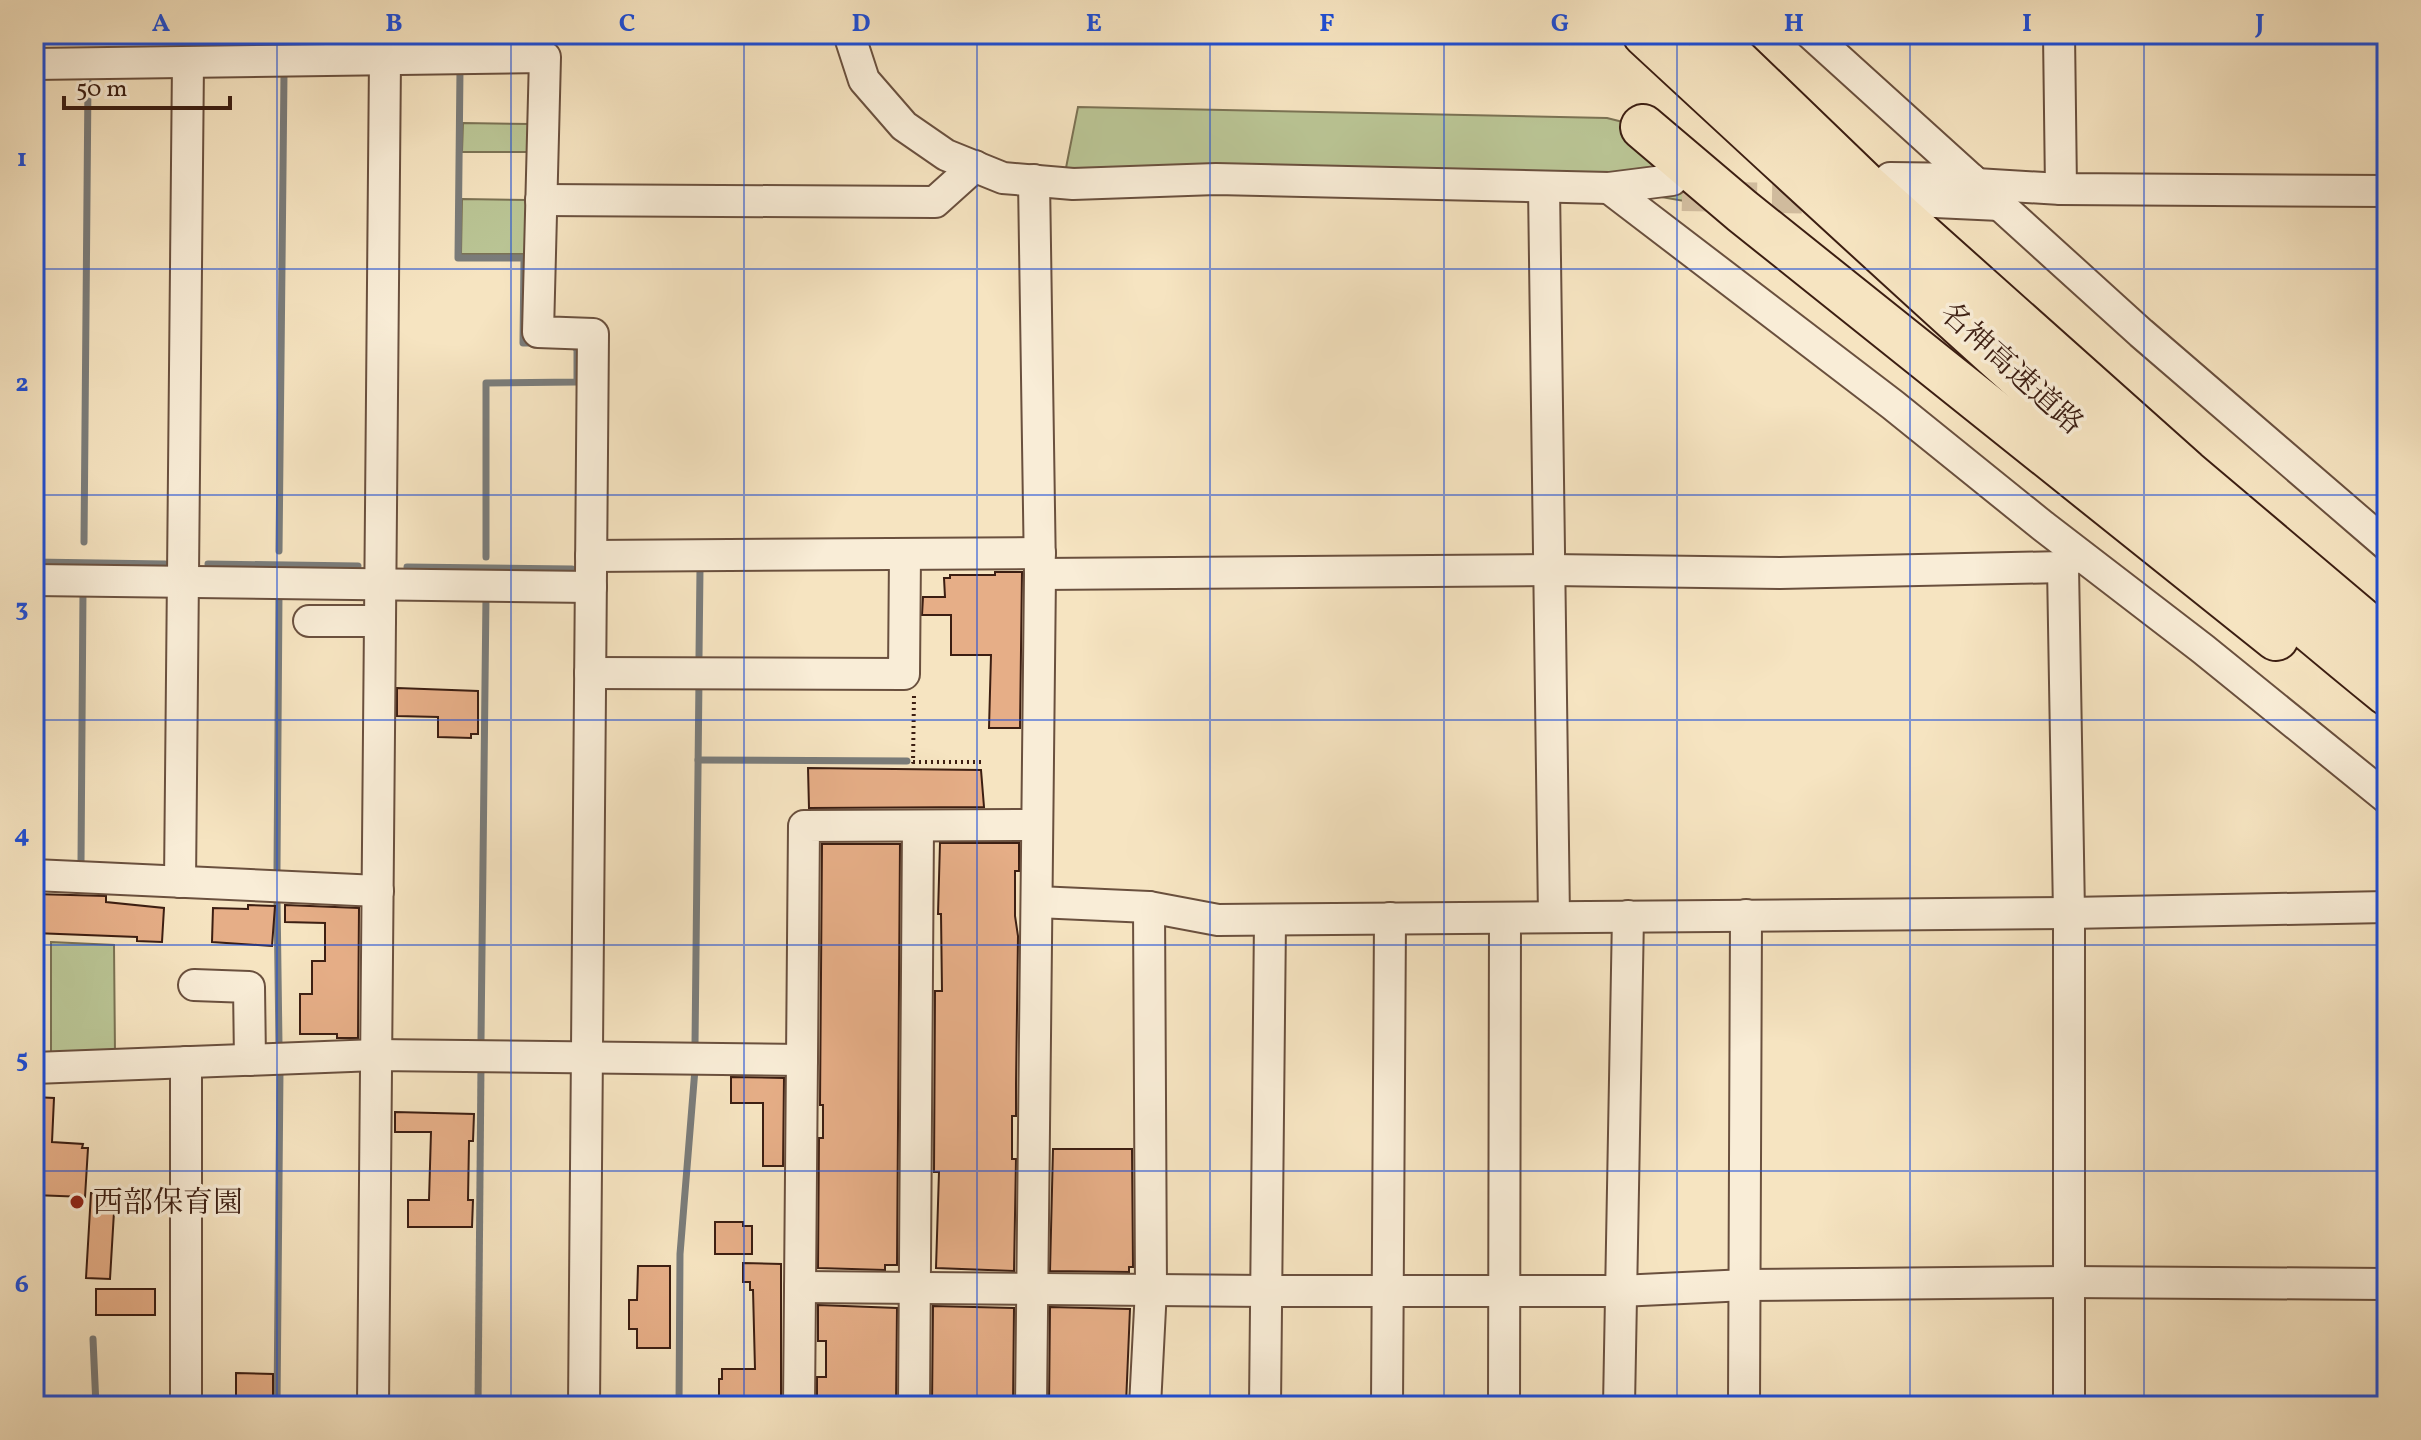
<svg xmlns="http://www.w3.org/2000/svg" width="2421" height="1440" font-family="Vollkorn,'Noto Serif JP',serif">
<rect width="100%" height="100%" fill="#f6e4c1"/>
<filter id="stains"><feTurbulence type="fractalNoise" baseFrequency=".0025" numOctaves="4"/><feColorMatrix values="0 0 0 0 .2 0 0 0 0 .09 0 0 0 0 .02 0 0 0 .5 -.17"/></filter>
<radialGradient id="worn" r=".72"><stop offset=".6" stop-color="#630" stop-opacity="0"/><stop offset="1" stop-color="#630" stop-opacity=".3"/></radialGradient>
<!-- green -->
<g fill="#bac595" stroke="#7b7254" stroke-width="2">
<path d="M 1078,107 L 1607,118 L 1643,127 L 1742,211 L 1609,188 L 1063,183 Z"/>
<path d="M 463,123 L 531,124 L 528,152 L 462,152 Z"/>
<path d="M 462,199 L 528,200 L 528,254 L 461,254 Z"/>
<path d="M 51,942 L 114,945 L 115,1054 L 51,1056 Z"/>
</g>
<g fill="none" stroke-linecap="round" stroke-linejoin="round">
<!-- stream -->
<g stroke="#7a7c7a" stroke-width="7">
<path d="M 557,39 L 557,34"/>
<path d="M 460,70 L 458,258 L 524,258 L 523,343 L 538,343"/>
<path d="M 84,542 L 88,81"/>
<path d="M 279,551 L 284,74"/>
<path d="M 486,557 L 486,383 L 577,382 L 577,349 L 570,344"/>
<path d="M 34,562 L 165,564"/>
<path d="M 208,564 L 358,566"/>
<path d="M 407,567 L 572,569"/>
<path d="M 699,656 L 700,569"/>
<path d="M 698,760 L 907,761"/>
<path d="M 81,863 L 83,590"/>
<path d="M 277,870 L 279,594"/>
<path d="M 277,898 L 279,1045"/>
<path d="M 481,1040 L 486,596"/>
<path d="M 695,1045 L 699,679"/>
<path d="M 93,1339 L 96,1406"/>
<path d="M 277,1406 L 280,1070"/>
<path d="M 478,1406 L 481,1064"/>
<path d="M 679,1406 L 680,1254 L 695,1069"/>
</g>
</g>
<!-- building -->
<g fill="#e6ae87" stroke="#3c1e12" stroke-width="2">
<path d="M 995,572 L 1022,572 L 1020,728 L 989,728 L 991,655 L 951,655 L 951,615 L 922,615 L 923,597 L 945,597 L 944,578 L 950,578 L 950,575 L 995,575 Z"/>
<path d="M 397,688 L 478,691 L 478,734 L 471,734 L 471,738 L 438,737 L 438,717 L 397,716 Z"/>
<path d="M 808,768 L 981,770 L 984,807 L 809,808 Z"/>
<path d="M 940,843 L 1019,843 L 1019,871 L 1015,871 L 1015,916 L 1018,936 L 1016,1084 L 1016,1116 L 1012,1116 L 1012,1159 L 1016,1159 L 1014,1271 L 936,1268 L 939,1172 L 934,1172 L 935,991 L 942,991 L 941,914 L 938,914 Z"/>
<path d="M 822,844 L 900,844 L 897,1265 L 885,1265 L 885,1270 L 818,1268 L 819,1138 L 823,1138 L 823,1105 L 820,1105 Z"/>
<path d="M 34,894 L 106,896 L 106,902 L 164,908 L 162,942 L 137,941 L 137,937 L 34,933 Z"/>
<path d="M 248,905 L 275,906 L 272,946 L 212,942 L 213,908 L 248,909 Z"/>
<path d="M 285,905 L 359,908 L 358,1038 L 337,1038 L 337,1034 L 300,1034 L 300,994 L 312,994 L 312,961 L 325,961 L 325,923 L 285,922 Z"/>
<path d="M 731,1077 L 784,1078 L 783,1166 L 763,1166 L 763,1103 L 731,1103 Z"/>
<path d="M 34,1097 L 54,1098 L 52,1142 L 83,1144 L 82,1148 L 88,1148 L 85,1197 L 34,1195 Z"/>
<path d="M 395,1112 L 474,1114 L 473,1141 L 469,1141 L 468,1200 L 473,1200 L 472,1227 L 408,1227 L 408,1200 L 429,1200 L 431,1132 L 395,1132 Z"/>
<path d="M 1053,1149 L 1132,1149 L 1133,1267 L 1129,1267 L 1129,1272 L 1050,1271 Z"/>
<path d="M 91,1193 L 115,1195 L 110,1279 L 86,1278 Z"/>
<path d="M 715,1222 L 743,1222 L 743,1226 L 752,1226 L 752,1254 L 715,1254 Z"/>
<path d="M 743,1263 L 781,1264 L 781,1406 L 719,1406 L 719,1379 L 722,1379 L 722,1369 L 755,1369 L 753,1290 L 750,1290 L 750,1282 L 743,1282 Z"/>
<path d="M 638,1266 L 670,1266 L 670,1348 L 637,1348 L 637,1329 L 629,1329 L 629,1300 L 637,1300 Z"/>
<rect x="96" y="1289" width="59" height="26"/>
<path d="M 818,1305 L 897,1308 L 896,1406 L 817,1406 L 817,1377 L 826,1377 L 826,1341 L 818,1341 Z"/>
<path d="M 933,1306 L 1014,1308 L 1013,1406 L 932,1406 Z"/>
<path d="M 1050,1307 L 1130,1309 L 1126,1404 L 1049,1406 Z"/>
<path d="M 236,1373 L 273,1374 L 273,1404 L 236,1404 Z"/>
</g>
<g fill="none" stroke-linecap="round" stroke-linejoin="round">
<!-- minor-tunnel -->
<path stroke="#d1bc9e" stroke-width="30" stroke-dasharray="30 15" stroke-linecap="butt" d="M 1682,196 L 1828,199"/>
<!-- minor casing -->
<g stroke="#6a503e" stroke-width="34">
<g id="minor">
<path d="M 849,34 L 864,80 L 904,126 L 946,155 L 1003,178 L 1073,184 L 1216,179 L 1609,188 L 1672,180"/>
<path d="M 1811,34 L 2141,333 L 2387,545"/>
<path d="M 2059,34 L 2061,189"/>
<path d="M 34,64 L 545,57 L 538,332 L 593,334 L 584,1406"/>
<path d="M 1890,178 L 1971,179"/>
<path d="M 1976,184 L 2061,189 L 2387,191"/>
<path d="M 1544,187 L 1554,917"/>
<path d="M 1609,188 L 1893,405 L 2043,526 L 2203,649 L 2387,798"/>
<path d="M 541,200 L 935,202 L 975,166"/>
<path d="M 1914,201 L 2000,205"/>
<path d="M 591,556 L 1040,553"/>
<path d="M 2063,567 L 2069,913 L 2069,1406"/>
<path d="M 1040,574 L 1551,570 L 1780,573 L 2063,567 L 2077,553"/>
<path d="M 34,580 L 591,587"/>
<path d="M 309,621 L 380,621"/>
<path d="M 590,673 L 904,674 L 905,554"/>
<path d="M 34,875 L 378,891"/>
<path d="M 180,882 L 188,62"/>
<path d="M 1037,902 L 1149,907 L 1218,920 L 2069,913 L 2387,907"/>
<path d="M 194,985 L 249,987 L 250,1060"/>
<path d="M 34,1068 L 376,1055 L 802,1060"/>
<path d="M 800,1287 L 1266,1291 L 1620,1291 L 1746,1285 L 2069,1282 L 2387,1284"/>
<path d="M 186,1406 L 186,1062"/>
<path d="M 373,1406 L 385,59"/>
<path d="M 799,1406 L 804,826 L 1037,825"/>
<path d="M 914,1406 L 918,826"/>
<path d="M 1031,1406 L 1040,574 L 1034,180"/>
<path d="M 1145,1406 L 1151,1289 L 1149,907"/>
<path d="M 1265,1406 L 1270,920"/>
<path d="M 1387,1406 L 1390,918"/>
<path d="M 1504,1406 L 1505,918"/>
<path d="M 1619,1406 L 1628,916"/>
<path d="M 1744,1406 L 1746,915"/>
</g>
</g>
<!-- highway casing -->
<g stroke="#3c1e12" stroke-width="48">
<g id="highway">
<path d="M 1645,34 C 1888,259 2131,484 2387,693"/>
<path d="M 1708,34 L 1869,189 L 2186,472 L 2387,642"/>
<path d="M 1643,127 L 1742,211 L 2276,638"/>
</g>
</g>
<!-- path -->
<path stroke="#3c1e12" stroke-width="4" stroke-dasharray="2 4" stroke-linecap="butt" d="M 914,696 L 913,762 L 983,762"/>
<!-- minor -->
<use href="#minor" stroke="#f9edd7" stroke-width="30"/>
<!-- highway -->
<use href="#highway" stroke="#f6e4c1" stroke-width="44"/>
</g>
<!-- grid -->
<path fill="none" stroke="#1d4ed8" stroke-width="2" stroke-opacity="0.55" d="M 277,34 L 277,1406M 511,34 L 511,1406M 744,34 L 744,1406M 977,34 L 977,1406M 1210,34 L 1210,1406M 1444,34 L 1444,1406M 1677,34 L 1677,1406M 1910,34 L 1910,1406M 2144,34 L 2144,1406M 34,269 L 2387,269M 34,495 L 2387,495M 34,720 L 2387,720M 34,945 L 2387,945M 34,1171 L 2387,1171"/>
<!-- markers -->
<circle fill="#8f2418" stroke="#f9edd7" stroke-width="3" cx="77" cy="1202" r="8"/>
<g text-anchor="middle" stroke-width="7" stroke-linejoin="round" paint-order="stroke">
<!-- street labels -->
<g font-size="30" fill="#3c1e12" stroke="#f9edd7">
<text transform="translate(2012 368) rotate(42)" y="10">名神高速道路</text>
</g>
<!-- poi labels -->
<g font-size="30" fill="#3c1e12" stroke="#f9edd7" text-anchor="start">
<text x="93" y="1212">西部保育園</text>
</g>
</g>
<!-- margin -->
<rect width="2421" height="1440" fill="none" stroke="#f6e4c1" stroke-width="88"/>
<!-- scale -->
<path d="M64 96v12h166v-12" fill="none" stroke="#3c1e12" stroke-width="4"/>
<text x="76" y="96" font-size="24" fill="#3c1e12" stroke="#f9edd7" stroke-width="6" paint-order="stroke">50 m</text>
<rect x="44" y="44" width="2333" height="1352" fill="none" stroke="#1d4ed8" stroke-width="3"/>
<g font-size="26" text-anchor="middle" font-weight="bold" fill="#1d4ed8">
<text x="161" y="31">A</text>
<text x="394" y="31">B</text>
<text x="627" y="31">C</text>
<text x="861" y="31">D</text>
<text x="1094" y="31">E</text>
<text x="1327" y="31">F</text>
<text x="1560" y="31">G</text>
<text x="1794" y="31">H</text>
<text x="2027" y="31">I</text>
<text x="2260" y="31">J</text>
<text x="22" y="166">1</text>
<text x="22" y="391">2</text>
<text x="22" y="616">3</text>
<text x="22" y="842">4</text>
<text x="22" y="1067">5</text>
<text x="22" y="1292">6</text>
</g>
<rect width="100%" height="100%" filter="url(#stains)"/>
<rect width="100%" height="100%" fill="url(#worn)"/>
</svg>
